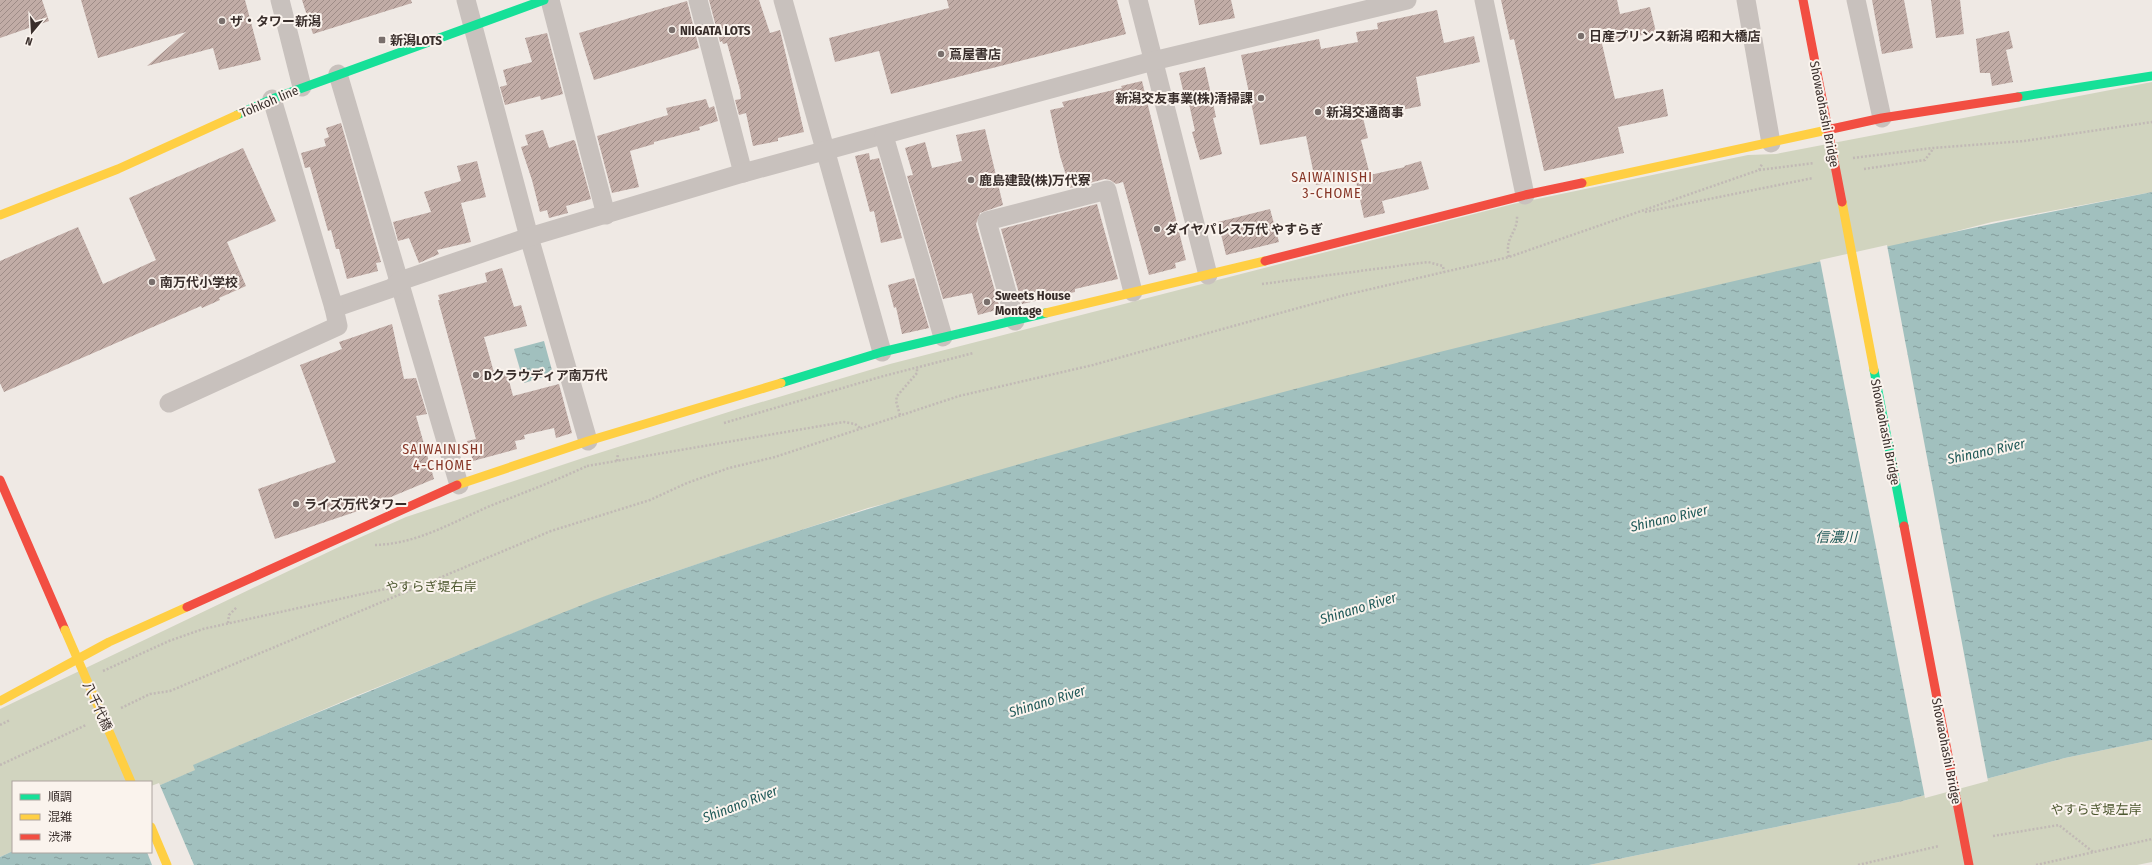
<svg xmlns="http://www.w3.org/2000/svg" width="2152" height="865" font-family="'Fira Sans Condensed','Noto Sans JP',sans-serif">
<defs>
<pattern id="water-ripples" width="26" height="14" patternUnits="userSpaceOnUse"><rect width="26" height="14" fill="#a1c0be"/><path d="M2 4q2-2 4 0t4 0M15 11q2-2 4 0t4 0" fill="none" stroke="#849c9b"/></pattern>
<pattern id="building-hatch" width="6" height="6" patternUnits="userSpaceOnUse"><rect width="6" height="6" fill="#c1aca6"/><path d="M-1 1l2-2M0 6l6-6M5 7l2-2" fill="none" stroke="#9e8c87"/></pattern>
</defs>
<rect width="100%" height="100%" fill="#efe9e4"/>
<!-- green -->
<g fill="#d1d4bf">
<path d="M 2152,82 L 2152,192 L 1992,222 L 868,508 L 637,584 L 353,697 L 194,765 L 196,770 L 151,789 L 151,782 L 13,782 L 13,851 L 0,857 L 0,709 L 343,545 L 406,517 L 583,458 L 738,409 L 890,364 L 1513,204 L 1748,155 L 1776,154 Z"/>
<path d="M 2152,740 L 2152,862 L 2137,865 L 1589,865 L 1899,802 L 2065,758 Z"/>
</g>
<!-- water -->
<g fill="url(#water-ripples)">
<path d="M 2152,192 L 2152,740 L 2065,758 L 1899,802 L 1589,865 L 0,865 L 0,857 L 13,851 L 151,852 L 151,789 L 195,770 L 193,765 C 291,723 389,683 488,643 C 538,623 589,601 641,583 C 916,488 1198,412 1480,342 C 1703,287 1927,235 2152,192 Z"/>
<path d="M 544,341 L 553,374 L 524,383 L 514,349 Z"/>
</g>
<!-- pier -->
<g fill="#efe9e4">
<path d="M 1887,245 L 1988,781 L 1925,798 L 1820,260 Z"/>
<path d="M 159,783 L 194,865 L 152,865 L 147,852 L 151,852 L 151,786 Z"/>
</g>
<!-- building -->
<g fill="url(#building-hatch)">
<path d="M 0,0 L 42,0 L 49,21 L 0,38 Z"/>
<path d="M 81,0 L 245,0 L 261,60 L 219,70 L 213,48 L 147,66 L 186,32 L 98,58 Z"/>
<path d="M 302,0 L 411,0 L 412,3 L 313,34 Z"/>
<path d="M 709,0 L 759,0 L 770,33 L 780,30 L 804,132 L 778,138 L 778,141 L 753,146 L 746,113 L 739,115 L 735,100 L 741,99 L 740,90 L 727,43 L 723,44 L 722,41 L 720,42 Z"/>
<path d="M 947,0 L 1117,0 L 1126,34 L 891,94 L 879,51 L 835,62 L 829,38 L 949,8 Z"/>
<path d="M 1194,0 L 1231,0 L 1235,18 L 1199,25 Z"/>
<path d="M 1501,0 L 1617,0 L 1620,14 L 1650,7 L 1656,32 L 1602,44 L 1615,99 L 1663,89 L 1668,116 L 1618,127 L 1624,153 L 1544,171 L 1514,39 L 1510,40 Z"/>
<path d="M 1872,0 L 1904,0 L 1913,48 L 1882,54 Z"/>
<path d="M 1931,0 L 1960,0 L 1964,34 L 1936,38 Z"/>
<path d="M 687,1 L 699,48 L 594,80 L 579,33 Z"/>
<path d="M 1437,10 L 1444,43 L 1474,36 L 1480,62 L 1416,77 L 1421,106 L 1363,118 L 1368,138 L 1361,140 L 1370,175 L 1405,167 L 1404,166 L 1421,161 L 1429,189 L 1382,201 L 1385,213 L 1364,218 L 1355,177 L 1316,185 L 1306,136 L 1260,145 L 1241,55 L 1319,39 L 1321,49 L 1358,42 L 1356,32 L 1378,29 L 1377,23 Z"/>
<path d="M 2009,31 L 2013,48 L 2006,50 L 2013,82 L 1992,86 L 1990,73 L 1980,73 L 1976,39 Z"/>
<path d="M 547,33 L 563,94 L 541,100 L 540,96 L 505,105 L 500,87 L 507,85 L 503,70 L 532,62 L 525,38 Z"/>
<path d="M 1205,67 L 1216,117 L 1213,118 L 1222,154 L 1200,160 L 1192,132 L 1195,131 L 1188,99 L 1185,99 L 1179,73 Z"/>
<path d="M 1142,81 L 1186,260 L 1175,263 L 1176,268 L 1149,275 L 1123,182 L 1116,184 L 1110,180 L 1105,179 L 1070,188 L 1060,156 L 1050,110 L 1064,107 L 1062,102 L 1122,88 L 1121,86 Z"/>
<path d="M 706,99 L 709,108 L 714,106 L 718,121 L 699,127 L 700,130 L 654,142 L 654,144 L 630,151 L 639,187 L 612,193 L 597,136 L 668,115 L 666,108 Z"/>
<path d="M 341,123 L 381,262 L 376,263 L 378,271 L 347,279 L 339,249 L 336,249 L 331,230 L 328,231 L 310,167 L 305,168 L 301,153 L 326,146 L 324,139 L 329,137 L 326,128 Z"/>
<path d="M 985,129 L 1003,205 L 980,213 L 976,224 L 1000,309 L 978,315 L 972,293 L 943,299 L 907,176 L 913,175 L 905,148 L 925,142 L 932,168 L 962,161 L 956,135 Z"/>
<path d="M 543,130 L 549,148 L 573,140 L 575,141 L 591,199 L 566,206 L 568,213 L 549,218 L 547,210 L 540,212 L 532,180 L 521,147 L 528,145 L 525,135 Z"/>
<path d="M 243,148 L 276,221 L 227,242 L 246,286 L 219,298 L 220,300 L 202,308 L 201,306 L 4,392 L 0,383 L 0,261 L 78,227 L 103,284 L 156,260 L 129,198 Z"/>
<path d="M 869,153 L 870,160 L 879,158 L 902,238 L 881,243 L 874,211 L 870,212 L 855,156 Z"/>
<path d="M 477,161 L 486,197 L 461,203 L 471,242 L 437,250 L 439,254 L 419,263 L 409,238 L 398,241 L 393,222 L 431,212 L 424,192 L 461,181 L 457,166 Z"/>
<path d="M 1097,204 L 1118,279 L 1075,289 L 1075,292 L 1022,304 L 1001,229 Z"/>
<path d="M 1270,209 L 1279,242 L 1226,255 L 1218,222 Z"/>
<path d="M 502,268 L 514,307 L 521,305 L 527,326 L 484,337 L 495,376 L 507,373 L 513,396 L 559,384 L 572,433 L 556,438 L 554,428 L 524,435 L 525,439 L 515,441 L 517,449 L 473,461 L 467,441 L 476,439 L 438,300 L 440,300 L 438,295 L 487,282 L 485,273 Z"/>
<path d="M 914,278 L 929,328 L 902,334 L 896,307 L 894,308 L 888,285 Z"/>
<path d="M 392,324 L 404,379 L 416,378 L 427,414 L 416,416 L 434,479 L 355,512 L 275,539 L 258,489 L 336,462 L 300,365 L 342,349 L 339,342 Z"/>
</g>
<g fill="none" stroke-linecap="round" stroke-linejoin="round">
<!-- path -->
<g stroke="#c1b9b5" stroke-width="2.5" stroke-dasharray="2 2" stroke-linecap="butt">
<path d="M 1853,158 L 1933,148 L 2024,141 L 2152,122"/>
<path d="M 1864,169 L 1925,160 L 1933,149"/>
<path d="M 1759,170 L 1814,163"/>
<path d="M 1645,212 L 1813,178"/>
<path d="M 1509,257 C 1504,237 1518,233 1517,216"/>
<path d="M 1262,284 L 1428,262 L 1443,266 L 1444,272"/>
<path d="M 900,415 L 896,401 L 897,396 L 917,373 L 917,367"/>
<path d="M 724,423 L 880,377 L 973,353"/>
<path d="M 617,461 L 618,453"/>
<path d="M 587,466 L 844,422 L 855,424 L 860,428"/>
<path d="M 375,545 C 417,544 453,522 490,506 C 523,493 555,481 587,466"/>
<path d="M 228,623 L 229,615 L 237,607"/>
<path d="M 103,671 L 169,641 L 203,629 L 385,589 L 415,586"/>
<path d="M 121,708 L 150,694 L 170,691 L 551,531 L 650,500 L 687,483 L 729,468 L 775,457 L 959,396 L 1093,365 L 1345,295 L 1509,257 L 1759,170 L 1762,164"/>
<path d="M 0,725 L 10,720"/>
<path d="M 0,765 L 86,725"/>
<path d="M 1993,836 L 2059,825 L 2093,852"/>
<path d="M 1858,865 L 1939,846"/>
<path d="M 2036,865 L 2152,839"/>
</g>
<!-- street -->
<g stroke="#c8c1bd" stroke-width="19">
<path d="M 280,0 L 302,87"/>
<path d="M 466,0 L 529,237 L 588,441"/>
<path d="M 550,0 L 606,215"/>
<path d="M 698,0 L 743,173"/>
<path d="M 783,0 L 882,352"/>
<path d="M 1138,0 L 1208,275"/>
<path d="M 1484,0 L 1525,195"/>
<path d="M 1746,0 L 1771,143"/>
<path d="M 1856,0 L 1882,118"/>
<path d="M 338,74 L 459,485"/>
<path d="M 272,99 L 334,308 L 392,288 L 400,281 L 529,237 L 743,173 L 1153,61 L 1407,0"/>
<path d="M 884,136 L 943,337"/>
<path d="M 1015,321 L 987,221 L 1107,190 L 1133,292"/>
<path d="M 169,403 L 338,326 L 334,308"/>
</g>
<!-- fast -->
<g stroke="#16e098" stroke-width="9">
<path d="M 2018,97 L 2152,76"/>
<path d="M 237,115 L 272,99 L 544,0"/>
<path d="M 781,383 L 882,352 L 1046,313"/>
</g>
<!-- slow -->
<g stroke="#ffcf43" stroke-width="9">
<path d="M 1582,183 L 1827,130"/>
<path d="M 0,215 L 118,169 L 237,115"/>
<path d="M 1046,313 L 1265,261"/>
<path d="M 457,485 L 588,441 L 781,383"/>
<path d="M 0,701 L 109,642 L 187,607"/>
<path d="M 151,827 L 167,865"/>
</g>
<!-- jam -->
<g stroke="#f24e42" stroke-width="9">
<path d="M 1827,130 L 1882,118 L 2018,97"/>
<path d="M 1265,261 L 1525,195 L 1582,183"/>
<path d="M 0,480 L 65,630"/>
<path d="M 187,607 L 457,485"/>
</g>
<!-- fast-bridge -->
<path stroke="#16e098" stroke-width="9" d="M 1874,370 L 1904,526"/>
<!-- slow-bridge -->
<g stroke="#ffcf43" stroke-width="9">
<path d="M 1842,202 L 1874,370"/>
<path d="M 65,630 L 131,782"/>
</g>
<!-- jam-bridge -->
<g stroke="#f24e42" stroke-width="9">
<path d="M 1803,0 L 1842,202"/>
<path d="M 1904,526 L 1969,865"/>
</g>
</g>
<!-- markers -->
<g fill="#796f6c" stroke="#faf3ed" stroke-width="1.5">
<circle cx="222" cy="21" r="4"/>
<circle cx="672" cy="30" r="4"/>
<circle cx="1581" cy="36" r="4"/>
<rect x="378" y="36" width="8" height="8" rx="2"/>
<circle cx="941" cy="54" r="4"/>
<circle cx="1261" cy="98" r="4"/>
<circle cx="1318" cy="112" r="4"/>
<circle cx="971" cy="180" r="4"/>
<circle cx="1157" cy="229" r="4"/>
<circle cx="152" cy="282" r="4"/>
<circle cx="987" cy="302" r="4"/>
<circle cx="476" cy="375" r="4"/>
<circle cx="296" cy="504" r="4"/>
</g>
<g text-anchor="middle" stroke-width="4" stroke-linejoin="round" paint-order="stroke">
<!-- poi labels -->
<g font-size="13" font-weight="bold" fill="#392e2b" stroke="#faf3ed" text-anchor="start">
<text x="230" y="26">ザ・タワー新潟</text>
<text x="680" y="35">NIIGATA LOTS</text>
<text x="1589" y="41">日産プリンス新潟 昭和大橋店</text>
<text x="390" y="45">新潟LOTS</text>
<text x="949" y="59">蔦屋書店</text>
<text x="1253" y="103" text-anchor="end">新潟交友事業(株)清掃課</text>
<text x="1326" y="117">新潟交通商事</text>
<text x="979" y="185">鹿島建設(株)万代寮</text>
<text x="1165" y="234">ダイヤパレス万代 やすらぎ</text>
<text x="160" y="287">南万代小学校</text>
<text x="995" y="300">Sweets House<tspan x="995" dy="15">Montage</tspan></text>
<text x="484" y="380">Dクラウディア南万代</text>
<text x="304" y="509">ライズ万代タワー</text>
</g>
<!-- street labels -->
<g font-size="13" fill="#392e2b" stroke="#faf3ed">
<text transform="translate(269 101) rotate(-23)" y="5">Tohkoh line</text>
<text transform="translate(1825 114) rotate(79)" y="5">Showaohashi Bridge</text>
<text transform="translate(1886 432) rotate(79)" y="5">Showaohashi Bridge</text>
<text transform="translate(98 706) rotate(66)" y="5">八千代橋</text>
<text transform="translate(1947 751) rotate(79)" y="5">Showaohashi Bridge</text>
</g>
<!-- park labels -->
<g font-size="13" fill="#4c572f" stroke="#faf3ed">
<text x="431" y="591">やすらぎ堤右岸</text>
<text x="2096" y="814">やすらぎ堤左岸</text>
</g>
<!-- neighbourhood labels -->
<g font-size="14" letter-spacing="1" fill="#863526" stroke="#faf3ed">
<text x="1332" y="182">SAIWAINISHI<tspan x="1332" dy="16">3-CHOME</tspan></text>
<text x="443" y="454">SAIWAINISHI<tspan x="443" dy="16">4-CHOME</tspan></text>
</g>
<!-- water labels -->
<g font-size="14" font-style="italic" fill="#215a59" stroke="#faf3ed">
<text transform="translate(1986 451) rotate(-12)" y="5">Shinano River</text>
<text transform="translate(1669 518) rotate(-13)" y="5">Shinano River</text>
<text x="1836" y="542">信濃川</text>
<text transform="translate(1358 608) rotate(-17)" y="5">Shinano River</text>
<text transform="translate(1047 701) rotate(-17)" y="5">Shinano River</text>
<text transform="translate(740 804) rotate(-21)" y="5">Shinano River</text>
</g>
</g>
<!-- legend -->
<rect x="12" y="781" width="140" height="72" fill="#faf3ed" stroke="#ada49f"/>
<rect x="20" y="794" width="20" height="6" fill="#16e098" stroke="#ada49f"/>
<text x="48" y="801" font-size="12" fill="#392e2b">順調</text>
<rect x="20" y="814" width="20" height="6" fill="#ffcf43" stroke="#ada49f"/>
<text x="48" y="821" font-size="12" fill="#392e2b">混雑</text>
<rect x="20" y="834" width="20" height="6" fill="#f24e42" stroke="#ada49f"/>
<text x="48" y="841" font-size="12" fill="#392e2b">渋滞</text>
<!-- north arrow -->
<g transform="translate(32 32) rotate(198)" stroke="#faf3ed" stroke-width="3" paint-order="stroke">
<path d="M0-3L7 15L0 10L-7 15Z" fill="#392e2b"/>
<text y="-6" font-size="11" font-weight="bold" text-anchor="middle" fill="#392e2b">N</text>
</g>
</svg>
